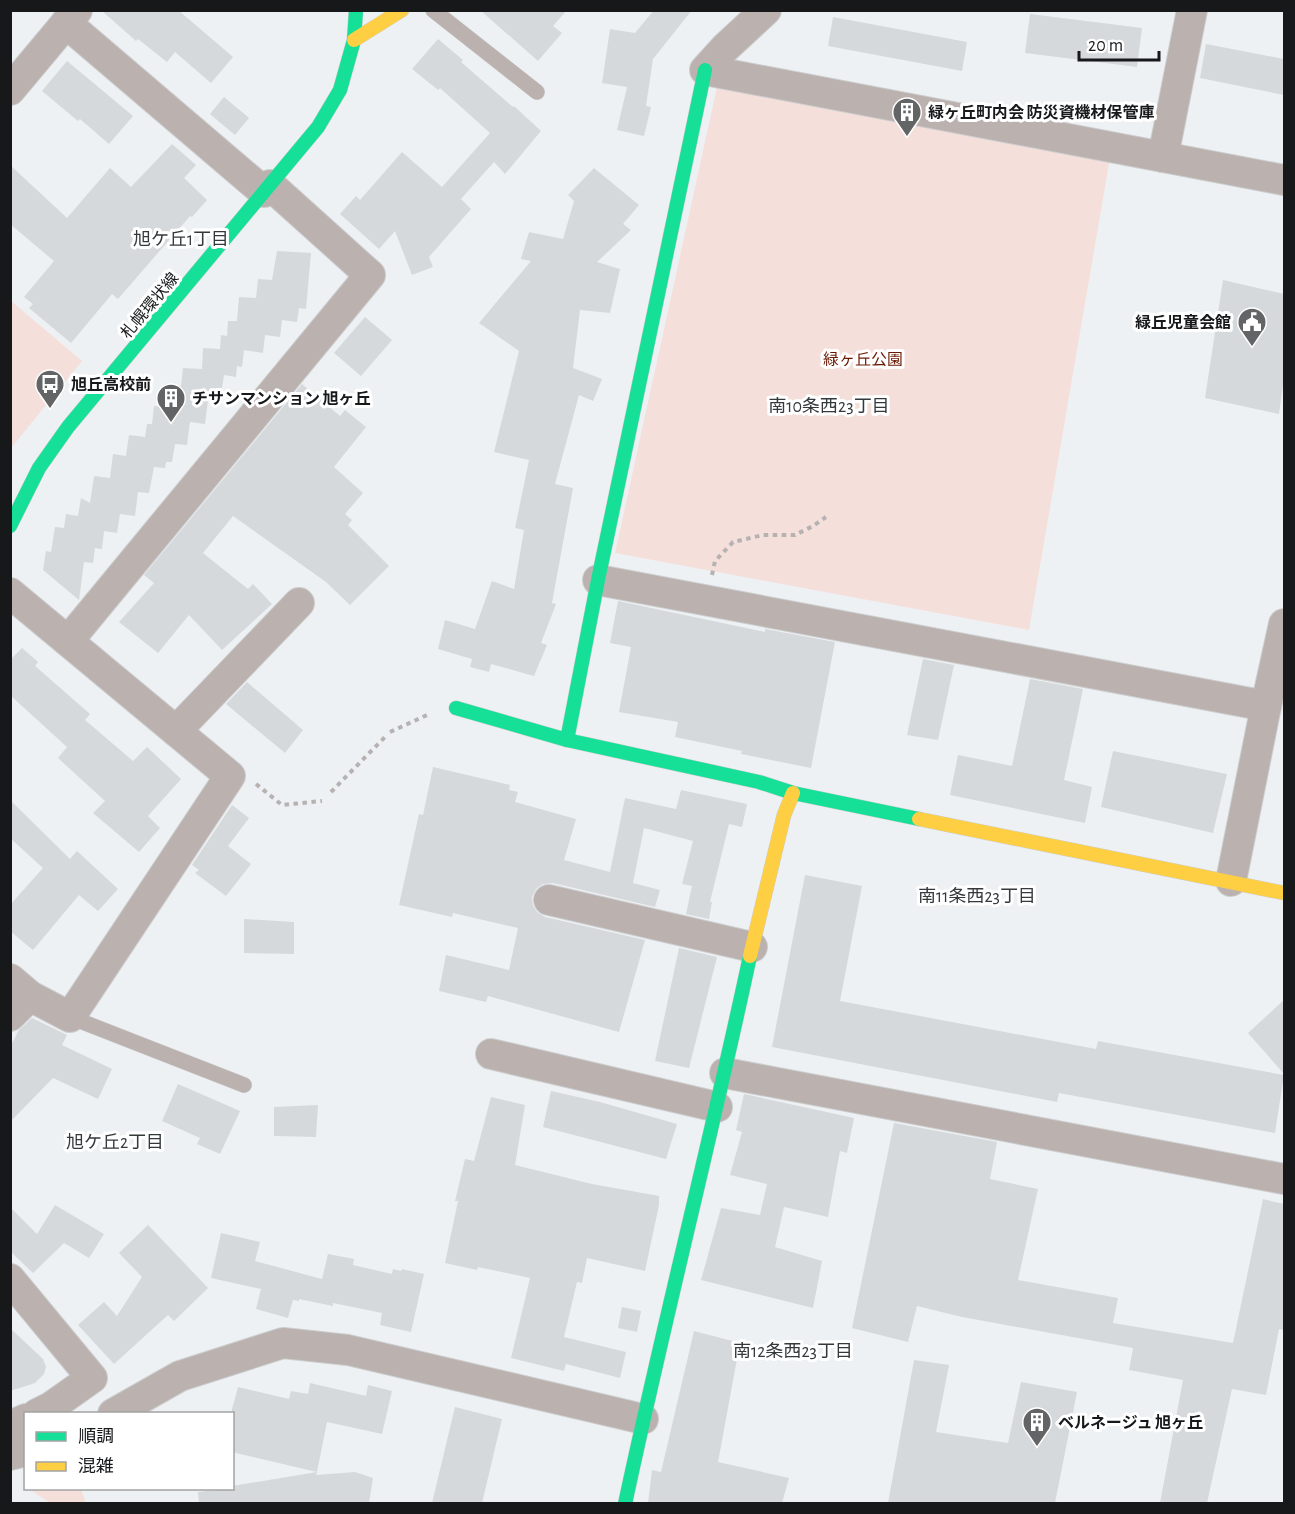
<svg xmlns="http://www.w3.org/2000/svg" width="1295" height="1514" font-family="'Alegreya Sans','Noto Sans JP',sans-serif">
<rect width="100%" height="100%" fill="#eef1f3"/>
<!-- green -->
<g fill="#f4dfdb">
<path d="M 719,78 L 1112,146 L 1029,630 L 615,553 Z"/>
<path d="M 11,301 L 82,361 L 11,448 Z"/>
<path d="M 29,1489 L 81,1489 L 86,1503 L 50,1503 Z"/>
</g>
<!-- building -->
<g fill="#d6d9db">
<path d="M 101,10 L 178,10 L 233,57 L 211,83 L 175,52 L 167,62 L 138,39 L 136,41 Z"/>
<path d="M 480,10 L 567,10 L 553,26 L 562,33 L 538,61 Z"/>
<path d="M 654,10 L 692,10 L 653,59 L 646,106 L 651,107 L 644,136 L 617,130 L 627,87 L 602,83 L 610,29 L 635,33 Z"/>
<path d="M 1030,14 L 1142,28 L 1137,67 L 1025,53 Z"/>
<path d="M 833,17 L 967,42 L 962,71 L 828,46 Z"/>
<path d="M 438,39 L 463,60 L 461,62 L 513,107 L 514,106 L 541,131 L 505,174 L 494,162 L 461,199 L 471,209 L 429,257 L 433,267 L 412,275 L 395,231 L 379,249 L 340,214 L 356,196 L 360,200 L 402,152 L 442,187 L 490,133 L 440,88 L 438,90 L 412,69 Z"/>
<path d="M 1206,44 L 1284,59 L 1284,95 L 1200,78 Z"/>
<path d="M 67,61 L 133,116 L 109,144 L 80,119 L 78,121 L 42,91 Z"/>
<path d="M 224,97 L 249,118 L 235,135 L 210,114 Z"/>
<path d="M 172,144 L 196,165 L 184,178 L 207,200 L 192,217 L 190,216 L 118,299 L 112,294 L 71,343 L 29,308 L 33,304 L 24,297 L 54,261 L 10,224 L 10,165 L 67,218 L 110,168 L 131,187 Z"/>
<path d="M 594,168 L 639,205 L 623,224 L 631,230 L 597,262 L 620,269 L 610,313 L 580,310 L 573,368 L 602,379 L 593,401 L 579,395 L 555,484 L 573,488 L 552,603 L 556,604 L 541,643 L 547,645 L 534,676 L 491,664 L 489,672 L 470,667 L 472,659 L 438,649 L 445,620 L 475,629 L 492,581 L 514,589 L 524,530 L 515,528 L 529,460 L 494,452 L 519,351 L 479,323 L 531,261 L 521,259 L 529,232 L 563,239 L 574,201 L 568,195 Z"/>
<path d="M 277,251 L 311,253 L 306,309 L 299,308 L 297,322 L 282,320 L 280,337 L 265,335 L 263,353 L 244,350 L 242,367 L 237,366 L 236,377 L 224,375 L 220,402 L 208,400 L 205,424 L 190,422 L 187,445 L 175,444 L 172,462 L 166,462 L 165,468 L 154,467 L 149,493 L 138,492 L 135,516 L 120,514 L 117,533 L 104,531 L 102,549 L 95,548 L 93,563 L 84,562 L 79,600 L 43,570 L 46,551 L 51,552 L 55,527 L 64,528 L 66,514 L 78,516 L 81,498 L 90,503 L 94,476 L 110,478 L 113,454 L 126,456 L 129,435 L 145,437 L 147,424 L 152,424 L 154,406 L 163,407 L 165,384 L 181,386 L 183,368 L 202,369 L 203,348 L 220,349 L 221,335 L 227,336 L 228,321 L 237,321 L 239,297 L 256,298 L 258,279 L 272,280 Z"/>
<path d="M 1223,280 L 1284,294 L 1284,378 L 1279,414 L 1205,398 Z"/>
<path d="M 365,317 L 392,340 L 361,376 L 334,353 Z"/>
<path d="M 302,384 L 340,416 L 345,410 L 366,427 L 334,467 L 363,493 L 345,514 L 352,520 L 348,525 L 389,566 L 350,605 L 326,582 L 233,516 L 203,553 L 248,589 L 253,584 L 272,604 L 222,650 L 189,615 L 158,653 L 119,622 L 154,583 L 144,575 Z"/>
<path d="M 618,601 L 765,632 L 765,629 L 835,642 L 811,768 L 741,754 L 742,751 L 675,737 L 678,722 L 619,712 L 631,647 L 610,643 Z"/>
<path d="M 22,648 L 38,662 L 35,666 L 90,714 L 85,720 L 133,761 L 147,747 L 181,779 L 148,816 L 160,828 L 139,852 L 93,813 L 105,801 L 58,758 L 67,747 L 10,695 L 10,660 Z"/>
<path d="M 923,659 L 954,665 L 938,740 L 907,735 Z"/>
<path d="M 1030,679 L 1083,689 L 1064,780 L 1092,787 L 1085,823 L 950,795 L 958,755 L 1012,766 Z"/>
<path d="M 247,682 L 303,730 L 285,753 L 226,704 Z"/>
<path d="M 1113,751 L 1227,774 L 1213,833 L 1101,807 Z"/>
<path d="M 433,767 L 510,785 L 509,790 L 518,792 L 515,802 L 576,819 L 564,860 L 610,872 L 625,798 L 676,809 L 681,790 L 747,804 L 742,827 L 729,824 L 710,902 L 712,902 L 709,919 L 686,914 L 692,886 L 682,884 L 693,841 L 644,828 L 633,883 L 660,890 L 655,907 L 553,883 L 543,884 L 536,889 L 532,897 L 533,906 L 537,912 L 545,917 L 645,940 L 619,1032 L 488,996 L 486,1002 L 439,991 L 446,955 L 509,970 L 518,928 L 453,913 L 452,917 L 399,905 L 419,814 L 423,815 Z"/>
<path d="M 10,800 L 70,859 L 77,851 L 118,889 L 98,911 L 79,895 L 33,950 L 10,931 L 10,905 L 43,868 L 10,838 Z"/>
<path d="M 232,805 L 249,818 L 228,846 L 251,864 L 226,896 L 195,873 L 199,870 L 192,865 Z"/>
<path d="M 805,875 L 862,886 L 840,1001 L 1096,1049 L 1098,1041 L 1284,1075 L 1275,1133 L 1059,1093 L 1057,1102 L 772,1047 Z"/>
<path d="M 244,919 L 294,922 L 294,954 L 244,953 Z"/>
<path d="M 679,948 L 717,957 L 689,1068 L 655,1061 Z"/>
<path d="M 1284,1000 L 1284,1074 L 1248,1033 Z"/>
<path d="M 32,1018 L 67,1035 L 62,1045 L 112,1069 L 98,1099 L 53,1078 L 10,1122 L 10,1047 L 19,1030 Z"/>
<path d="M 178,1084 L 240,1111 L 220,1154 L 197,1144 L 200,1138 L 162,1121 Z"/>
<path d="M 551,1091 L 600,1102 L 677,1124 L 666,1159 L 543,1127 Z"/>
<path d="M 744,1094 L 854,1118 L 847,1153 L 840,1151 L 828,1217 L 784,1207 L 775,1247 L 822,1261 L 813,1308 L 701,1280 L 721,1208 L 760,1215 L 767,1184 L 730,1175 L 742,1132 L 736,1130 Z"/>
<path d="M 491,1097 L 525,1105 L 515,1165 L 592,1184 L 659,1196 L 659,1205 L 645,1271 L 587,1258 L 582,1283 L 577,1282 L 564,1337 L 626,1352 L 620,1378 L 566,1364 L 564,1371 L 511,1358 L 530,1278 L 478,1267 L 477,1270 L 445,1263 L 458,1201 L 455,1201 L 465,1159 L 474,1161 Z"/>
<path d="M 318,1105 L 316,1137 L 274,1136 L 274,1107 Z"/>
<path d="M 894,1123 L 997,1142 L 990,1179 L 1038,1189 L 1018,1280 L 1118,1298 L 1113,1323 L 1233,1343 L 1263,1199 L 1284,1204 L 1284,1330 L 1279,1329 L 1266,1395 L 1232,1389 L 1207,1503 L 1160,1503 L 1183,1380 L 1129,1370 L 1133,1348 L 962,1317 L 917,1306 L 908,1342 L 852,1328 Z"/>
<path d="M 55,1205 L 104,1234 L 89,1258 L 64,1243 L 33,1273 L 10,1251 L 10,1207 L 37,1234 Z"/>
<path d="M 148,1225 L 208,1288 L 174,1321 L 168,1315 L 114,1364 L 78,1325 L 104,1302 L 117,1316 L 142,1277 L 119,1253 Z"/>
<path d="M 221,1233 L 260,1242 L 255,1261 L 322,1279 L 328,1254 L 354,1259 L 353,1265 L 392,1274 L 393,1269 L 401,1271 L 402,1269 L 424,1274 L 411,1332 L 380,1325 L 382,1313 L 333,1303 L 333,1306 L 299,1299 L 299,1301 L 293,1300 L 288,1318 L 256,1309 L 261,1289 L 211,1278 Z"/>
<path d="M 622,1307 L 641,1311 L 637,1332 L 618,1328 Z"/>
<path d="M 10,1328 L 43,1359 L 46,1367 L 44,1374 L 35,1383 L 10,1391 Z"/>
<path d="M 694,1331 L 740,1343 L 718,1462 L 789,1478 L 782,1503 L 648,1503 L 652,1470 L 661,1472 Z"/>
<path d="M 914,1360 L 949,1365 L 936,1432 L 1008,1443 L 1021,1382 L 1077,1392 L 1055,1503 L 888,1503 Z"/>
<path d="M 310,1383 L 366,1396 L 368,1385 L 392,1391 L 382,1434 L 327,1422 L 317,1472 L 232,1452 L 232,1409 L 238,1387 L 289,1399 L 291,1391 L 308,1394 Z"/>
<path d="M 455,1407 L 502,1419 L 482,1503 L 432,1503 Z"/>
<path d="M 317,1472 L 316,1475 L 355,1472 L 373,1478 L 369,1503 L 199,1503 L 198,1492 L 232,1488 L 232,1486 Z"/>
</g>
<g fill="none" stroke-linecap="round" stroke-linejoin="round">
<!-- lane casing -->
<g stroke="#cccecf" stroke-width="16">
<g id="lane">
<path d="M 433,10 L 537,92"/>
<path d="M 70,1017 L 244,1085"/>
</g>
</g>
<!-- street casing -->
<g stroke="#cccecf" stroke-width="32">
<g id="street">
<path d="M 766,10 L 725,48 L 705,70 L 1284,180"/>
<path d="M 66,23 L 264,192"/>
<path d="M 10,90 L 77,10"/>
<path d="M 1163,157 L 1192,10"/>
<path d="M 598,580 L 1266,706"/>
<path d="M 10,593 L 230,776 L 70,1017 L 30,996 L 10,979"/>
<path d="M 68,641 L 370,275 L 270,185"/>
<path d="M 176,731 L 299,603"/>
<path d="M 1231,881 L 1266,706 L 1284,624"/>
<path d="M 549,900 L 752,947"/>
<path d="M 10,1016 L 30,996"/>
<path d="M 491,1054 L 717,1107"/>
<path d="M 725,1073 L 1284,1179"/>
<path d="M 10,1279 L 92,1378 L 51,1407 L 37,1414"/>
<path d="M 113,1414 L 180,1376 L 283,1343 L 348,1350 L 643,1419"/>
<path d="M 10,1426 L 26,1419"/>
<path d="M 10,1455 L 26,1451"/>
</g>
</g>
<!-- fast casing -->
<g stroke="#cccecf" stroke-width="15">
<g id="fast">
<path d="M 10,526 L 39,468 L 68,427 L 318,127 L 340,90 L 354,40 L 356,10"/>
<path d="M 456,708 L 567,740 L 598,580 L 705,70"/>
<path d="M 567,740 L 759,782 L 793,793 L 919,819"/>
<path d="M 625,1504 C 664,1321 711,1139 750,956"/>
</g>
</g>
<!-- slow casing -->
<g stroke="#cccecf" stroke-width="15">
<g id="slow">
<path d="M 354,40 L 402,10"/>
<path d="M 919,819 L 1284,893"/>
<path d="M 750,956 L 784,815 L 793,793"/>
</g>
</g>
<!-- path -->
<g stroke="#b7b2b2" stroke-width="4" stroke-dasharray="4.5 4.5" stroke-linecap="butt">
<path d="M 712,575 L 715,561 L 733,542 L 763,535 L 795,535 L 813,526 L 826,517"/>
<path d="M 390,732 L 427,715"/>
<path d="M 256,784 L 282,805 L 322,801"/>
<path d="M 331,792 L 385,737"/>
</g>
<!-- lane -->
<use href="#lane" stroke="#bbb1af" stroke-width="15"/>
<!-- street -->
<use href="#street" stroke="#bbb1af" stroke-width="30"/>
<!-- fast -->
<use href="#fast" stroke="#16e098" stroke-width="14"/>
<!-- slow -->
<use href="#slow" stroke="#ffcf43" stroke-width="14"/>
</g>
<!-- icons -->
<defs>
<g id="building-pin" transform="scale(1.5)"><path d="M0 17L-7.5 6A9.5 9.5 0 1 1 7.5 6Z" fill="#626466" stroke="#fff"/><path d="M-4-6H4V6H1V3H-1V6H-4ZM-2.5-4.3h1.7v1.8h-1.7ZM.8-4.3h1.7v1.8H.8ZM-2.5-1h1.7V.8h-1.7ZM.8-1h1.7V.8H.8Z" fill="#fff"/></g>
<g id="civic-pin" transform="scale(1.5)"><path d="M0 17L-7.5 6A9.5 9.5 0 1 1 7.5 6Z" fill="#626466" stroke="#fff"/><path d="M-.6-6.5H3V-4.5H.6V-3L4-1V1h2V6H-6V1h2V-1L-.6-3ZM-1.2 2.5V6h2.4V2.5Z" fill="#fff"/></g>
<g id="bus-pin" transform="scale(1.5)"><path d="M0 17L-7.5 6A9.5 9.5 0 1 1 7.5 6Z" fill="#626466" stroke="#fff"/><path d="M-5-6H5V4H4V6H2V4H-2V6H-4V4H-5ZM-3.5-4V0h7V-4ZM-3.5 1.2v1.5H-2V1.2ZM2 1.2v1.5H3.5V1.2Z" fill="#fff"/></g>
</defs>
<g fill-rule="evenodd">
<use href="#building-pin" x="907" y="112"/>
<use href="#civic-pin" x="1252" y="322"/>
<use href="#bus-pin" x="50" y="384"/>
<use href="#building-pin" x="171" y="398"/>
<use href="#building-pin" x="1037" y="1422"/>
</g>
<g text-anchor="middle" stroke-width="6" stroke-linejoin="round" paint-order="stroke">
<!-- poi labels -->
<g font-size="16" font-weight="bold" fill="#16181a" stroke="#fff" text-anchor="start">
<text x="928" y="118">緑ヶ丘町内会 防災資機材保管庫</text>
<text x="1231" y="328" text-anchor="end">緑丘児童会館</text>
<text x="71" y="390">旭丘高校前</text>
<text x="192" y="404">チサンマンション 旭ヶ丘</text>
<text x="1058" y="1428">ベルネージュ 旭ヶ丘</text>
</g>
<!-- street labels -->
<g font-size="16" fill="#16181a" stroke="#fff">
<text transform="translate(149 305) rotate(-50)" y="6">札幌環状線</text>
</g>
<!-- park labels -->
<g font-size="16" fill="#6b1903" stroke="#fff">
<text x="863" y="365">緑ヶ丘公園</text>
</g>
<!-- neighbourhood labels -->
<g font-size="18" fill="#34393c" stroke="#fff">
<text x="181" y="245">旭ケ丘1丁目</text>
<text x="829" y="412">南10条西23丁目</text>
<text x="977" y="902">南11条西23丁目</text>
<text x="115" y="1148">旭ケ丘2丁目</text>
<text x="793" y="1357">南12条西23丁目</text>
</g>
</g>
<!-- border -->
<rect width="1295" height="1514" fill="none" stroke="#16181a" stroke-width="24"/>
<!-- legend -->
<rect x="24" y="1412" width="210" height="78" fill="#ffffff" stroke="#a2a3a3" stroke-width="1.5"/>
<rect x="36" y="1432" width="30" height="9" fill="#16e098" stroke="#a2a3a3" stroke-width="1.5"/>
<text x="78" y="1442" font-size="18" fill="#16181a">順調</text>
<rect x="36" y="1462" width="30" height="9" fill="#ffcf43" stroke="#a2a3a3" stroke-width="1.5"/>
<text x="78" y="1472" font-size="18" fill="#16181a">混雑</text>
<!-- scale -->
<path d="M1079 51v9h80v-9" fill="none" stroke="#16181a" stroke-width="3"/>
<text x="1088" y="51" font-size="18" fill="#16181a" stroke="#ffffff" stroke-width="4.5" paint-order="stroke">20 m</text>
</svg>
